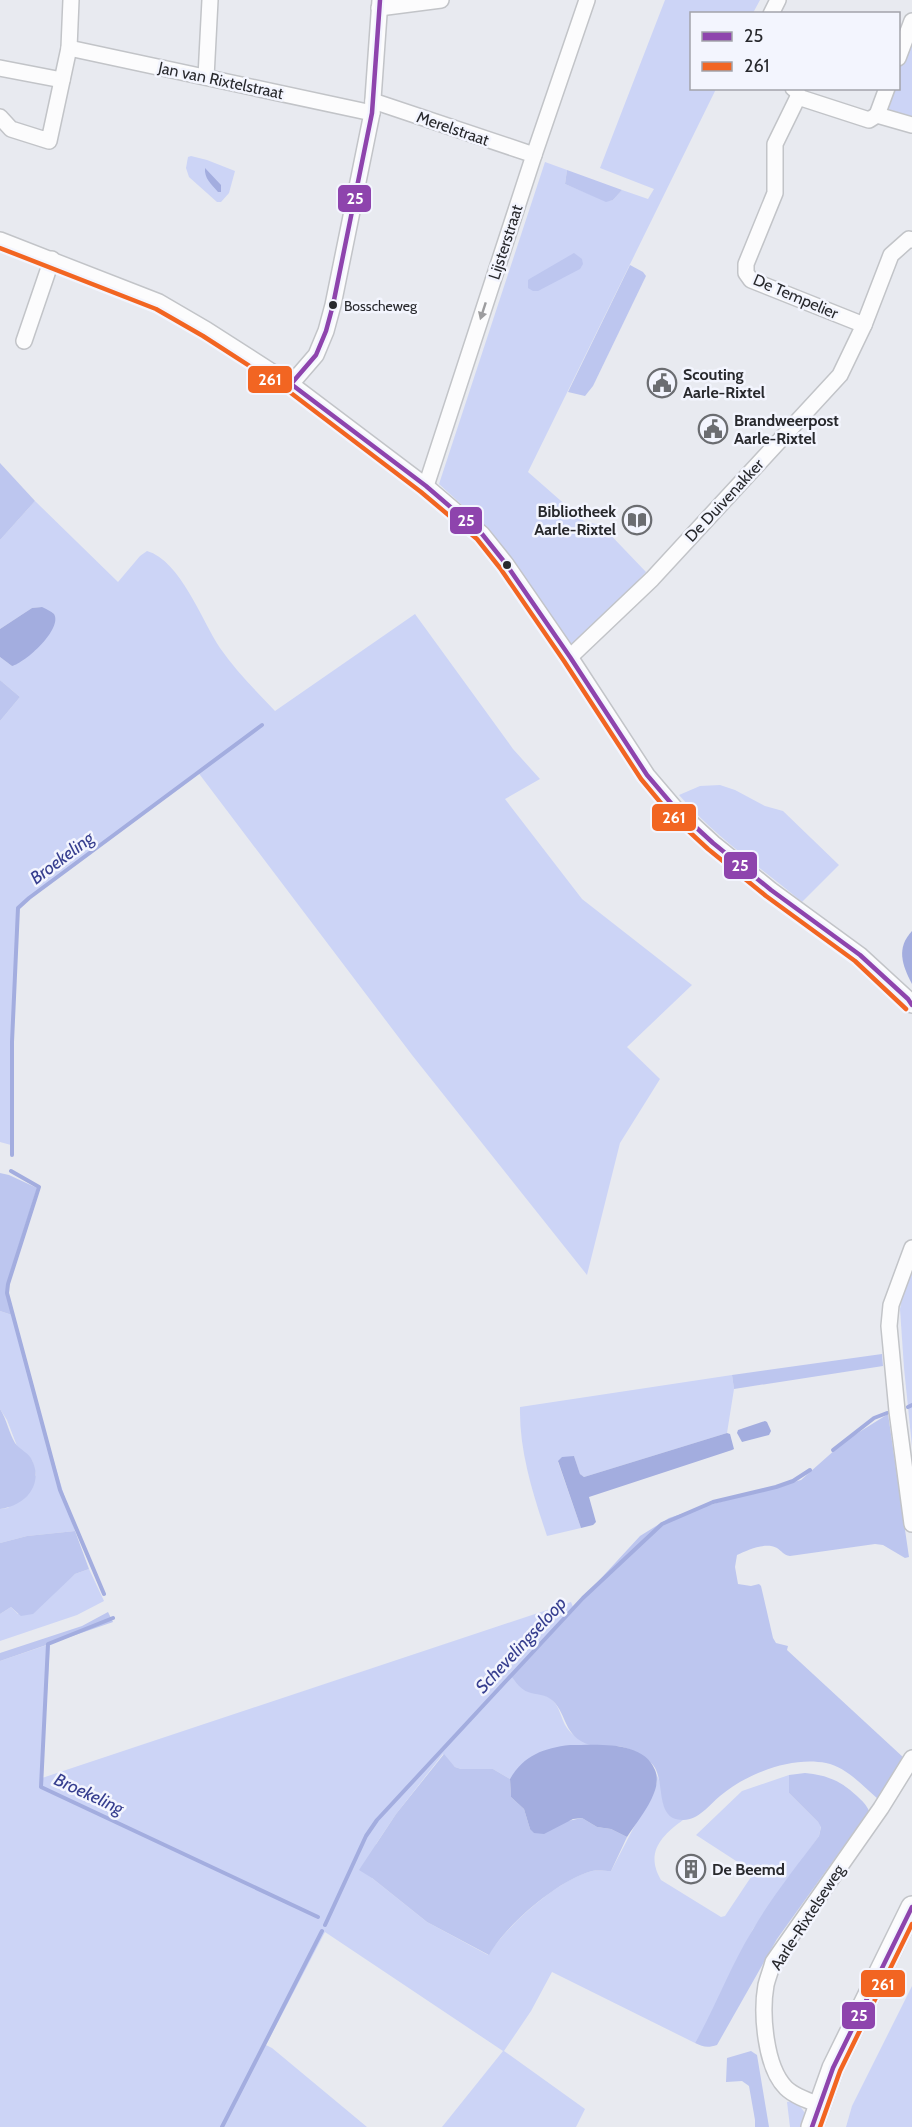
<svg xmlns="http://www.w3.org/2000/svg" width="912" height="2127" font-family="Cabin,sans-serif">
<rect width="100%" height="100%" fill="#e8eaf0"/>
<!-- green -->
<g fill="#ccd4f6">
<path d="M 665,0 L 760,0 L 753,13 L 692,14 L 692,88 L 716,89 L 528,472 L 585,522 L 601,525 L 646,572 L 573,650 L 516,567 L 484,525 L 439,484 L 545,162 L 567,170 L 565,184 L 606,201 L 613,200 L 622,190 L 648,199 L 654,189 L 600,168 Z"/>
<path d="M 912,21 L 912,125 L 877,115 L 887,89 L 898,88 L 899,58 Z"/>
<path d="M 191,156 L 207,160 L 235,171 L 229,193 L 221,202 L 217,202 L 189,177 L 186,168 L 188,157 Z"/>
<path d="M 35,501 L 118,582 L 140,556 L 147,551 C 180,560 202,621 220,648 C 236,671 256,691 275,711 L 415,614 L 513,749 L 540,779 L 505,799 L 582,899 L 692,985 L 627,1047 L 660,1079 L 620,1143 L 587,1275 L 412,1055 L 197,771 L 18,908 L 11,1040 L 11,1145 L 0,1142 L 0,721 L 20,697 L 0,680 L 0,657 L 12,666 L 42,607 L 32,608 L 0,629 L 0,540 Z"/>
<path d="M 720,785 L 735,790 L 765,806 L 783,811 L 839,865 L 802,902 C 760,867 715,837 679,795 L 700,786 Z"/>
<path d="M 912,1268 L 912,1446 L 904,1368 L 900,1309 L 903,1292 Z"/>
<path d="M 0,1311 L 12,1315 L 37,1406 L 75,1531 L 27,1536 L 0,1543 L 0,1509 L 8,1508 L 36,1475 L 32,1460 L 17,1446 L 7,1420 L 0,1409 Z"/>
<path d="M 732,1375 L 734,1389 L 727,1433 L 584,1477 L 580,1474 L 574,1456 L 558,1462 L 581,1528 L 547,1536 C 533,1494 519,1451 520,1407 Z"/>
<path d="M 89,1569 L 104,1601 L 77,1615 L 0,1641 L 0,1614 L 11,1607 L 18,1614 L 56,1590 L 75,1574 Z"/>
<path d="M 571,1602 L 573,1607 L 550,1632 L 527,1691 C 534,1693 544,1694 550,1698 C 561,1707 560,1718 567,1728 C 572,1736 583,1741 591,1745 L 570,1745 L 513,1775 L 510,1779 L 493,1769 L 461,1769 L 455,1767 L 443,1754 L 396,1814 L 376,1844 L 372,1878 L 427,1922 L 488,1955 C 508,1925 557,1880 592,1871 C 598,1870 605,1871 611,1871 L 657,1783 L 656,1774 C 668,1793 654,1813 683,1820 C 661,1836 645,1853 661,1880 L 721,1917 L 725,1916 L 751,1877 L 750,1870 L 696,1835 L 742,1791 L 789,1775 L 789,1793 L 818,1822 L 821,1826 L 819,1836 L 753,1929 L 708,2022 L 695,2043 L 552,1972 L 531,2011 L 504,2051 L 585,2109 L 576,2127 L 442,2127 L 503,2051 L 325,1932 L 266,2045 L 272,2048 L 367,2127 L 0,2127 L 0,1661 L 50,1644 L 42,1778 Z"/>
<path d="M 912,1986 L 912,2127 L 846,2127 L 852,2106 Z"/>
<path d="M 793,2101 L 800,2106 L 809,2119 L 805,2127 L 790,2127 L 787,2102 Z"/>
</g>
<!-- forest -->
<g fill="#bdc6ef">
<path d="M 567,170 L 622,190 L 613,200 L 606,202 L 565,184 Z"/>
<path d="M 574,253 L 582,259 L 583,264 L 580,269 L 538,291 L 533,291 L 528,288 L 528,280 L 531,278 Z"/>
<path d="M 630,265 L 643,272 L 646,276 L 593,386 L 585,396 L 568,392 Z"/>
<path d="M 0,463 L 35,501 L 0,540 Z"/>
<path d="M 0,680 L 20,697 L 0,721 Z"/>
<path d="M 0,1173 L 9,1175 L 37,1188 L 6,1286 L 6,1295 L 12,1315 L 0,1311 Z"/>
<path d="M 882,1354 L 883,1366 L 734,1389 L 732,1375 Z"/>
<path d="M 0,1409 C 7,1420 9,1433 15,1443 C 20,1450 28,1452 32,1460 C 44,1485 25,1506 0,1509 Z"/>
<path d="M 888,1414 L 909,1557 L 905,1558 L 883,1545 L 875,1544 L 790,1556 C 783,1555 782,1551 777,1548 C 765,1542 748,1550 737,1555 L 735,1567 L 738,1584 L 751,1586 L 759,1584 L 761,1586 L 773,1638 L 776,1643 L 788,1646 L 787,1650 L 904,1758 L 878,1799 C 863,1786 846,1767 826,1763 C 791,1756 746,1774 720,1796 C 709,1805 698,1821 682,1820 C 652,1819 668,1776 650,1762 C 644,1757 633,1750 626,1748 C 615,1744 601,1748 590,1745 C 563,1736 568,1716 553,1701 C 546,1694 536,1695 528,1692 C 520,1689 516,1682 511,1676 L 640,1536 L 669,1518 L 702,1507 L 801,1480 L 845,1441 Z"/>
<path d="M 75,1531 L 89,1569 L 75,1574 L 33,1614 L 21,1616 L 11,1607 L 0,1614 L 0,1543 L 27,1536 Z"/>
<path d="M 108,1612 L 113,1622 L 0,1661 L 0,1653 L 82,1626 Z"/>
<path d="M 444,1754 L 455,1767 L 461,1769 L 493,1769 L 510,1779 L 511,1797 L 524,1809 L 530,1829 L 582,1818 L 597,1827 L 611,1829 L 627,1837 L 611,1871 C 605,1871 598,1870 592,1871 C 558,1880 506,1925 489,1955 L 427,1922 L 372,1878 L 359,1870 L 396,1814 Z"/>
<path d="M 805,1773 C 827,1775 841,1781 857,1796 C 862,1801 866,1804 869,1811 L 777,1939 L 717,2045 C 708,2048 703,2047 695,2043 C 716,2006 730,1967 752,1931 C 771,1898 796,1867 819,1836 L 821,1827 L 818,1822 L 789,1793 L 789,1775 Z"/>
<path d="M 751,2051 L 757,2055 L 769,2127 L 755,2127 L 755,2120 L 749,2086 L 742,2081 L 726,2082 L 727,2058 Z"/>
</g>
<!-- water -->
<g fill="#a3addf">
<path d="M 205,168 L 221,185 L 221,192 L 218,192 C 211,184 204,178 205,168 Z"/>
<path d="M 42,607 C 46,609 51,611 54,614 C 63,629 25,663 12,666 L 0,657 L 0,629 L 32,608 Z"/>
<path d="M 912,931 L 912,984 C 902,965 896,948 912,931 Z"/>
<path d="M 765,1421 L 767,1422 L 771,1431 L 769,1435 L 742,1442 L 737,1433 L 738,1430 Z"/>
<path d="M 727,1433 L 730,1434 L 734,1449 L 732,1450 L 589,1497 L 596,1522 L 593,1525 L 581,1528 L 558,1461 L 562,1457 L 574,1456 L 580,1474 L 584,1477 Z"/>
<path d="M 570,1745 C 597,1745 643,1740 655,1770 C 658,1777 657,1786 654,1793 C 648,1809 636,1823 627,1837 L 611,1829 L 597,1827 L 582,1818 L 573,1819 L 544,1834 L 534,1833 L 530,1829 L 524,1809 L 511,1797 L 510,1779 C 524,1755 544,1748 570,1745 Z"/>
</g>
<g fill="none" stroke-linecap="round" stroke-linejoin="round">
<!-- stream -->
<g stroke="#a3addf" stroke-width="4">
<path d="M 12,1155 L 12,1042 L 18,908 L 29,898 L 262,725"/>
<path d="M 11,1171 L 39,1187 L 8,1284 L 7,1293 L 60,1490 L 104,1594"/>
<path d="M 908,1407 L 912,1405"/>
<path d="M 833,1450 L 874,1418 L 887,1413"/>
<path d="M 113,1618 L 48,1644 L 41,1787 L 318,1917"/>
<path d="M 325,1925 L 366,1836 L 377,1820 L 583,1598 L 662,1524 L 713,1502 L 776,1487 L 793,1481 L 810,1470"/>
<path d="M 222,2127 L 322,1931"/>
</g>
<!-- street casing -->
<g stroke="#c2c4c8" stroke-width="18">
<g id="street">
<path d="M 379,8 L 441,0"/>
<path d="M 771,14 L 778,0"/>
<path d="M 69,48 L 372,113"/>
<path d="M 898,58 L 912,21"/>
<path d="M 0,68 L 62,80"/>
<path d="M 206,77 L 210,0"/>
<path d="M 793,88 L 797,91 L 798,97 L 775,144 L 775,193 L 746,264 L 746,273 L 751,280 L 864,325"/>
<path d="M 798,97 L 869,120 L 877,115 L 912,125"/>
<path d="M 373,101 L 534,155"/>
<path d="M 877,115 L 887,88"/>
<path d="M 0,117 L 11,129 L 49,141 L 69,48 L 71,0"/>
<path d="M 0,240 L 159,302 L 207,330 L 291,384 L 426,486 L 482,534 L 506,564 L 570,657 L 647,775 L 676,809 L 713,843 L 771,890 L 860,955 L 908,999 L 912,1005"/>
<path d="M 24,341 L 52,259"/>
<path d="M 291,384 L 316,355 L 326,331 L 333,305 L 372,113 L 380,0"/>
<path d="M 426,486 L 534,155 L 587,0"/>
<path d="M 570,657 L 652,579 L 840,375 L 864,325 L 891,255 L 909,239 L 912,240"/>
<path d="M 912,1248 L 891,1305 L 889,1326 L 897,1411 L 912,1524"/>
<path d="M 820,2105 C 809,2101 794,2096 786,2088 C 765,2067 761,2013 766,1985 C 768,1977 771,1970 773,1962 L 881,1808 L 912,1758"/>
</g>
</g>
<!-- secondary casing -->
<g stroke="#c2c4c8" stroke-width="24">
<path id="secondary" d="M 812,2127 L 833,2068 L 912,1907"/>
</g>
<!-- street -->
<use href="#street" stroke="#fcfcfd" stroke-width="15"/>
<!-- secondary -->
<use href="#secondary" stroke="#fcfcfd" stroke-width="21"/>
<!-- bus-1 casing -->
<g stroke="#f3f5fe" stroke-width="9">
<g id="bus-1">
<path d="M 291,384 L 426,486 L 482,534 L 506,564 L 570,657 L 647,775 L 676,809 L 713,843 L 771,890 L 860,955 L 908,999 L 912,1005"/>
<path d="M 291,384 L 316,355 L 326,331 L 333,305 L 372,113 L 380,0"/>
<path d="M 812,2127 L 833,2068 L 912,1907"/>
</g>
</g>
<!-- bus-2 casing -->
<g stroke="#f3f5fe" stroke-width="9">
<g id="bus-2">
<path d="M 0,248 L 156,309 L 203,336 L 287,390 L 421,492 L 477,539 L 500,568 L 564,661 L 641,779 L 670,814 L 708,849 L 766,896 L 855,961 L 906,1009"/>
<path d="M 820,2127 L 840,2071 L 912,1924"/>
</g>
</g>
<!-- bus-1 -->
<use href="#bus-1" stroke="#8e44ad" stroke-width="4.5"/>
<!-- bus-2 -->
<use href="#bus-2" stroke="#f26522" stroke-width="4.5"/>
</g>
<!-- one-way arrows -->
<defs><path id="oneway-solid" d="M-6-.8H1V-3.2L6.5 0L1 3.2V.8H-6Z" transform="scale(1.5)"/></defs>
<use fill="#9d9d9f" href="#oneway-solid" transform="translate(483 311) rotate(108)"/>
<!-- icons -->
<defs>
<g id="civic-ring" transform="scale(1.5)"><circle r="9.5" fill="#f3f5fe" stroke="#6b6d71" stroke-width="1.5"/><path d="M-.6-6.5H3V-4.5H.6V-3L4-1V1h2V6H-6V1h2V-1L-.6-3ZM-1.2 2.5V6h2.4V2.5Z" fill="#6b6d71"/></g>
<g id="library-ring" transform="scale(1.5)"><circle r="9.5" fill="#f3f5fe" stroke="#6b6d71" stroke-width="1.5"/><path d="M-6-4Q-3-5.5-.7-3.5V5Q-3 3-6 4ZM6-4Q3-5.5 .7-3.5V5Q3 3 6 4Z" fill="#6b6d71"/></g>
<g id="building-ring" transform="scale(1.5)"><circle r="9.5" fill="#f3f5fe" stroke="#6b6d71" stroke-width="1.5"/><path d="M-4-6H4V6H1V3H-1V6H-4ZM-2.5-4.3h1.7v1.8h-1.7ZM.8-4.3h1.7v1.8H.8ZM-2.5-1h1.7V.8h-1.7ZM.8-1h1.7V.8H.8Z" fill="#6b6d71"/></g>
</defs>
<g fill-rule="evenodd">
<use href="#civic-ring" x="662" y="383"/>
<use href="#civic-ring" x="713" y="429"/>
<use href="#library-ring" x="637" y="520"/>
<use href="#building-ring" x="691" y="1869"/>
</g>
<!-- markers -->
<g fill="#28292d" stroke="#f3f5fe" stroke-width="2">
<circle cx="333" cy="305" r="5"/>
<circle cx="507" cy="565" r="5"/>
</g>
<g text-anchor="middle" stroke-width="5" stroke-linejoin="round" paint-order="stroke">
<!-- bus labels -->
<g font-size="14" fill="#28292d" stroke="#f3f5fe" text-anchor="start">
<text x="344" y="311">Bosscheweg</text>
</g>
<!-- street labels -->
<g font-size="16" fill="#28292d" stroke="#f3f5fe">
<text transform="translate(221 80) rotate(12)" y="6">Jan van Rixtelstraat</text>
<text transform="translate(453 128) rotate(19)" y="6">Merelstraat</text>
<text transform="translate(505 242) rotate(-72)" y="6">Lijsterstraat</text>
<text transform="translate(796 296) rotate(23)" y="6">De Tempelier</text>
<text transform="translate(724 500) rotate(-47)" y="6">De Duivenakker</text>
<text transform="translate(807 1917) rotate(-57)" y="6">Aarle-Rixtelseweg</text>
</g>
<!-- poi labels -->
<g font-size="16" font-weight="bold" fill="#28292d" stroke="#f3f5fe" text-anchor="start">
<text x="683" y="380">Scouting<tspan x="683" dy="18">Aarle-Rixtel</tspan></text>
<text x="734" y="426">Brandweerpost<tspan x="734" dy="18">Aarle-Rixtel</tspan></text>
<text x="616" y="517" text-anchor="end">Bibliotheek<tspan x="616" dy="18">Aarle-Rixtel</tspan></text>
<text x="712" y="1875">De Beemd</text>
</g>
<!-- water labels -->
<g font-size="18" font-style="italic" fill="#363e8f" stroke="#f3f5fe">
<text transform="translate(62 858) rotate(-37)" y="6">Broekeling</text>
<text transform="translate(521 1645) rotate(-47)" y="6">Schevelingseloop</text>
<text transform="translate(89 1794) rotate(25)" y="6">Broekeling</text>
</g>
</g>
<g stroke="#f3f5fe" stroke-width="2">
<rect x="337" y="184" width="35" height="29" rx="6" fill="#8e44ad"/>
<rect x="247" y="365" width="46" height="29" rx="6" fill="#f26522"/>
<rect x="449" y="506" width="34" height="29" rx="6" fill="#8e44ad"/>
<rect x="651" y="803" width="46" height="29" rx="6" fill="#f26522"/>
<rect x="723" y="851" width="35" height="29" rx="6" fill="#8e44ad"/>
<rect x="860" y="1969" width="46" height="29" rx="6" fill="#f26522"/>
<rect x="841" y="2001" width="35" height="29" rx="6" fill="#8e44ad"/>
</g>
<g font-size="16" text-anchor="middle" font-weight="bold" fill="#fff">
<text x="355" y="204">25</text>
<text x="270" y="385">261</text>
<text x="466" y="526">25</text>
<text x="674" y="823">261</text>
<text x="740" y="871">25</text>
<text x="883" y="1990">261</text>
<text x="859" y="2021">25</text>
</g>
<!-- legend -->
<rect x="690" y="12" width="210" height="78" fill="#f3f5fe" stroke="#a2a3aa" stroke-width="1.5"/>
<rect x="702" y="32" width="30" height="9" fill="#8e44ad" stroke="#a2a3aa" stroke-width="1.5"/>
<text x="744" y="42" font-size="18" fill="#28292d">25</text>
<rect x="702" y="62" width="30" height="9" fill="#f26522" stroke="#a2a3aa" stroke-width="1.5"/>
<text x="744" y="72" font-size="18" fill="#28292d">261</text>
</svg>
